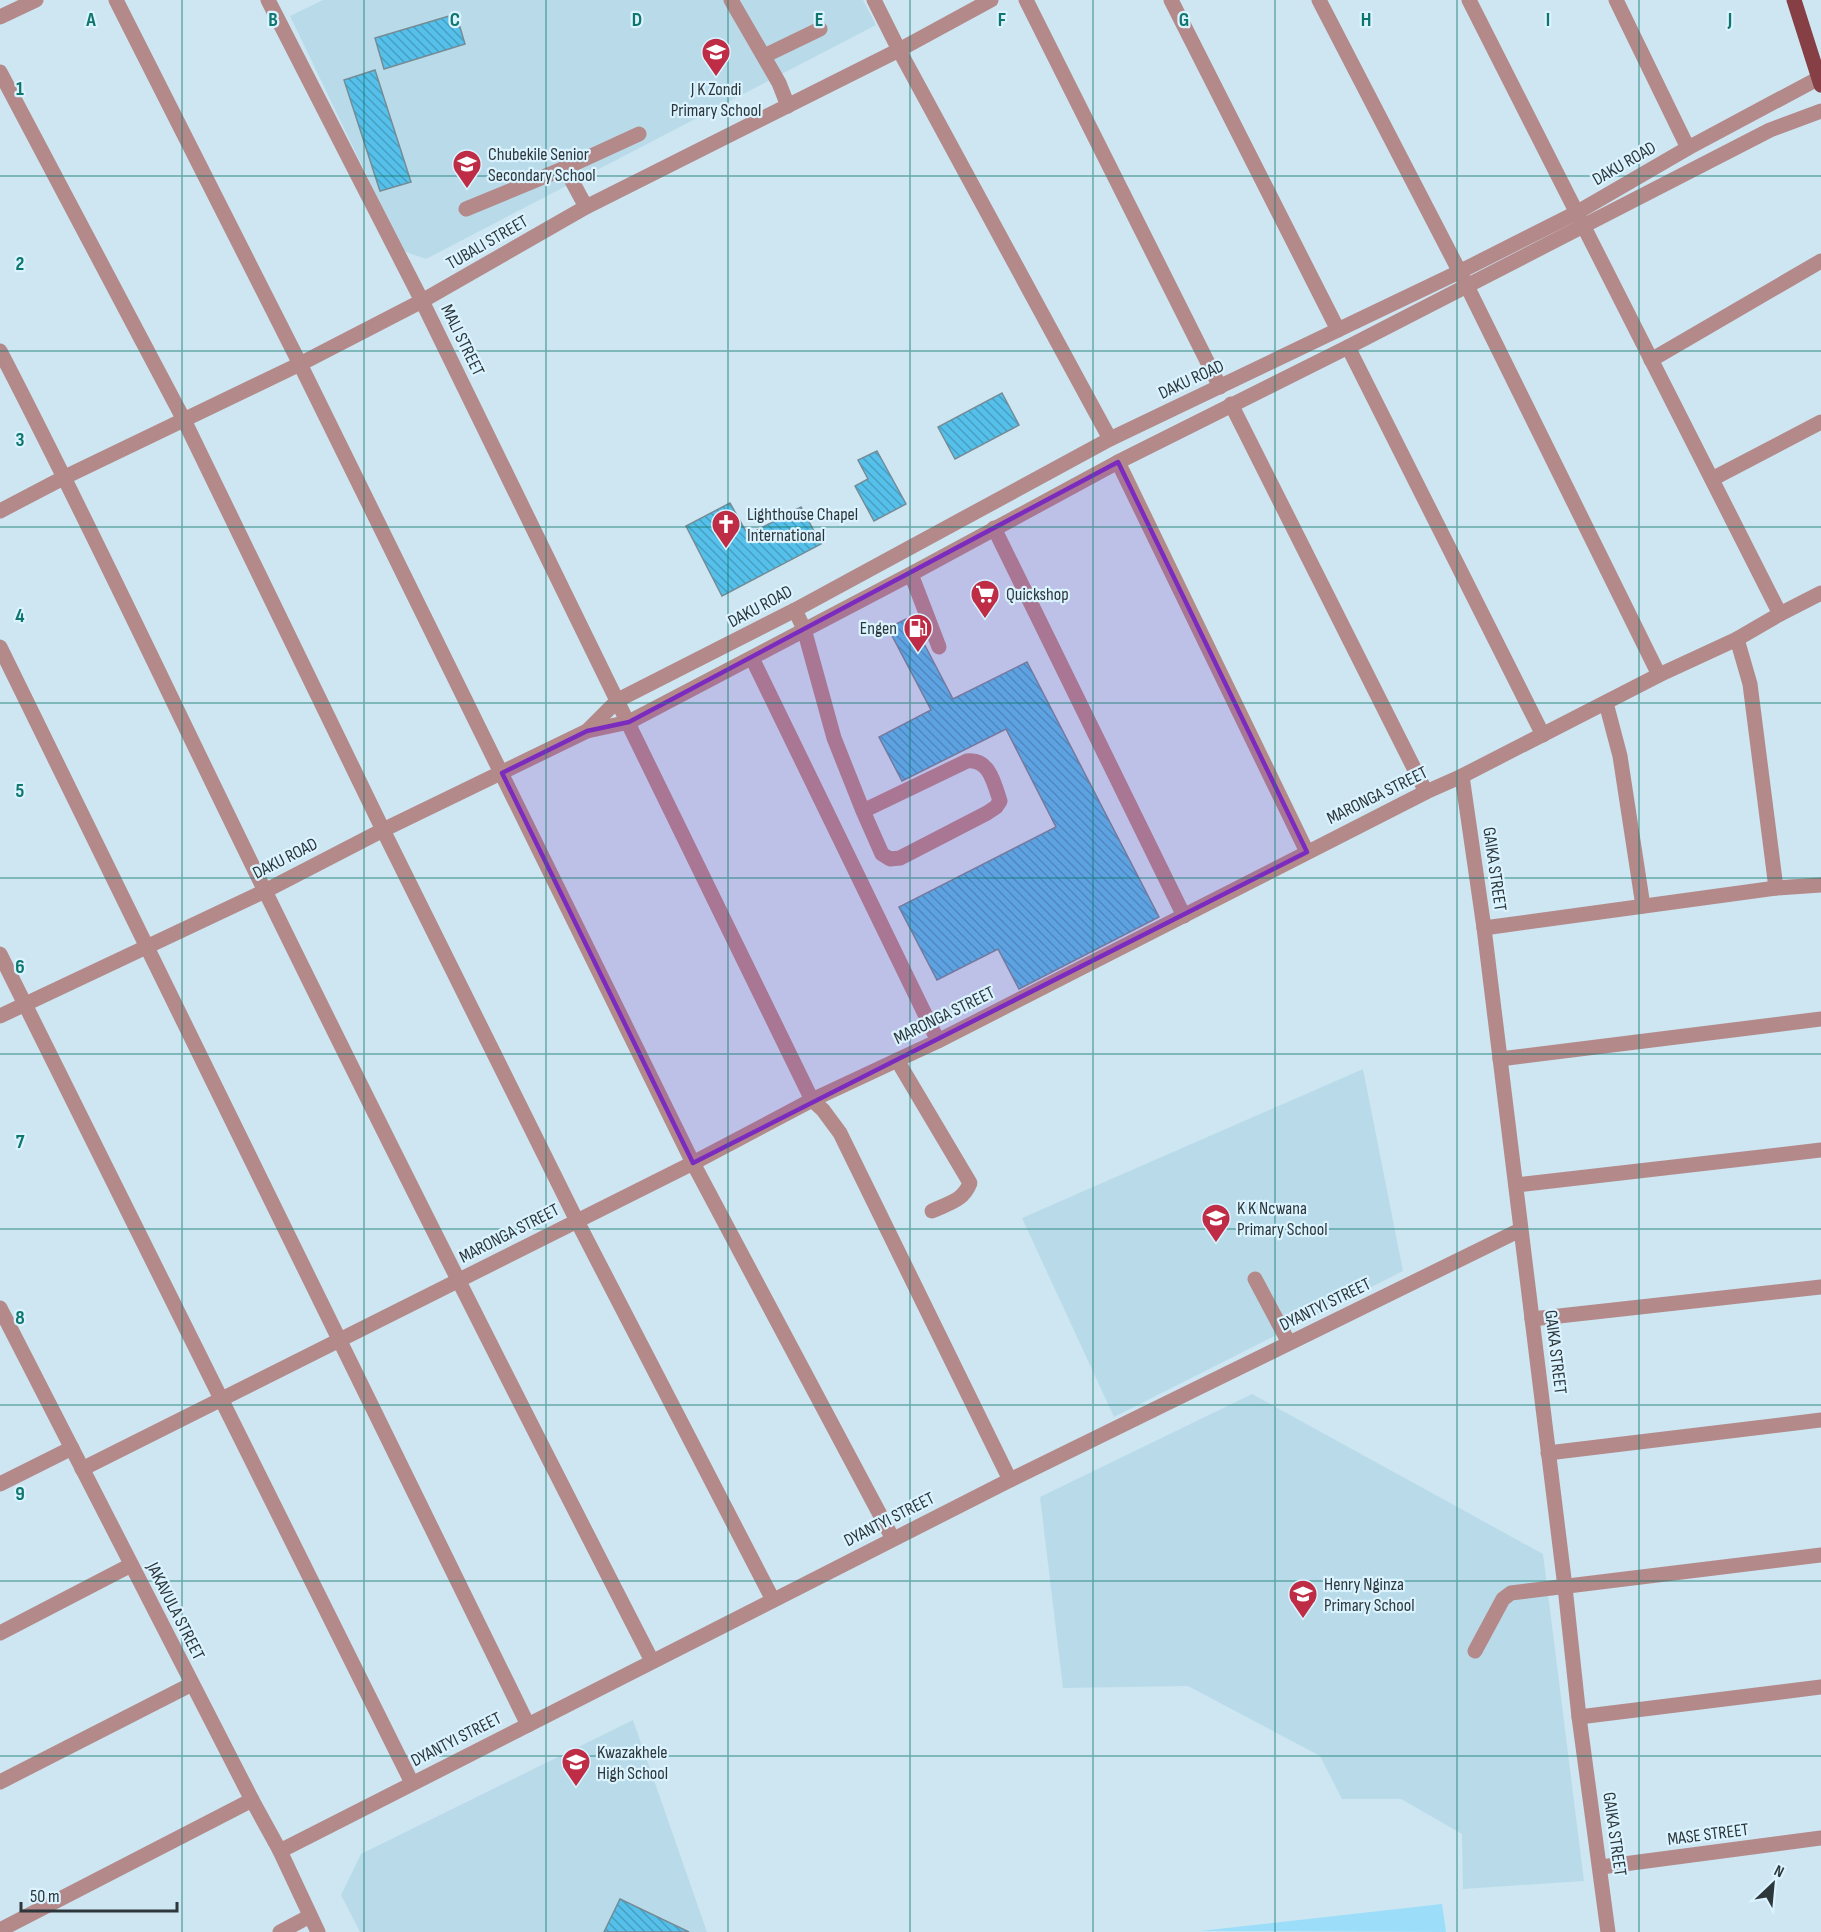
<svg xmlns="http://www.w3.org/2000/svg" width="1821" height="1932" font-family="'Sofia Sans Condensed',sans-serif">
<defs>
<pattern id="building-back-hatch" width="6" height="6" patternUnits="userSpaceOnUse" patternTransform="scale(1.5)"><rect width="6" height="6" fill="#55c1eb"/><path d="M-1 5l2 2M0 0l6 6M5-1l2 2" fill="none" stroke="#479ec0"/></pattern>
</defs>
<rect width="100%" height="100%" fill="#cde6f2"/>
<!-- built -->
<g fill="#b9dbe9">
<path d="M 323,0 L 863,0 L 876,25 L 426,259 L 403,251 L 290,16 Z"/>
<path d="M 1363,1069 L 1403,1271 L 1114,1417 L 1022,1218 Z"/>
<path d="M 1252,1394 L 1543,1554 L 1584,1881 L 1463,1889 L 1462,1834 L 1401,1799 L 1342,1799 L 1320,1756 L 1188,1686 L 1063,1688 L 1040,1497 Z"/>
<path d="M 633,1720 L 707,1932 L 360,1932 L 341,1895 L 361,1854 Z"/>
</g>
<!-- pitch -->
<path fill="#9cdefa" d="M 1442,1904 L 1446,1932 L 1200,1931 Z"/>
<!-- building -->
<g fill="url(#building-back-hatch)" stroke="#748c96" stroke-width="1.5">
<path d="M 456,14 L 465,44 L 384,69 L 375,38 Z"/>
<path d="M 375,70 L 411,182 L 380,191 L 344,80 Z"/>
<path d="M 1002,393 L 1019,425 L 955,459 L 938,427 Z"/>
<path d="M 877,451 L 906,504 L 874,521 L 855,486 L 868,479 L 858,460 Z"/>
<path d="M 730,503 L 748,535 L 801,507 L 821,544 L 722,596 L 686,526 Z"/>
<path d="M 910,617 L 953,699 L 1027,662 L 1159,917 L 1019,989 L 998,949 L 937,980 L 899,907 L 1056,827 L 1006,729 L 902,781 L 879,737 L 931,710 L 888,628 Z"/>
<path d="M 620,1899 L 689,1932 L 604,1932 Z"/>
</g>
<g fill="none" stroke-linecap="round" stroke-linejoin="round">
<!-- minor -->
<g stroke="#b4898a" stroke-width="15">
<path d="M 116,0 L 300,364 L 693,1163 L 893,1539"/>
<path d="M 268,0 L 422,301 L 812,1100 L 823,1110 L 840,1133 L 1010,1480"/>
<path d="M 731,0 L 779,83 L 788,106"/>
<path d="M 874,0 L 899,50 L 1110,439"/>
<path d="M 1026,0 L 1220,387"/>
<path d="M 1171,0 L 1338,330"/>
<path d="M 1319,0 L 1467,286 L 1659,675"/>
<path d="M 1469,0 L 1780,614"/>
<path d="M 1616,0 L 1688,148"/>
<path d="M 0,17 L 36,0"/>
<path d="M 764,56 L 820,29"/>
<path d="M 0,72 L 184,420 L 383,830 L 577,1221 L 773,1600"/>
<path d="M 565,168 L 586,207"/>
<path d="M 466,209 L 565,168 L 639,134"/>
<path d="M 1348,347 L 1543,735"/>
<path d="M 0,351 C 93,530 177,712 266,893 C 392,1150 521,1406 652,1661"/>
<path d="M 1651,360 L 1821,261"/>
<path d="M 1231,404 L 1426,792"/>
<path d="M 1118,462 L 1307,852"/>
<path d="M 1712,479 L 1821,422"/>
<path d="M 0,511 L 65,477 L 300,364 L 422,301 L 586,207 L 899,50 L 991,0"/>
<path d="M 994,528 L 1184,916"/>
<path d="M 911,574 L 939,647"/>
<path d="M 795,610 L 804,629 L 834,738 L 863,811 L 882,854 L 890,859 L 900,858 L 987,813 L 996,807 L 1000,801 C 994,783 989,758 967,761 L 863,811"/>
<path d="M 1737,639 L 1750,684 L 1776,888"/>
<path d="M 0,647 L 528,1725"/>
<path d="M 752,658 L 938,1041"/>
<path d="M 1606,703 L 1620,756 L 1643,906"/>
<path d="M 587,731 L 618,700 L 795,610 L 1110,439 L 1459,272 L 1576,213 L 1688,148 L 1819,78"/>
<path d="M 1462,776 L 1484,928 L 1565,1587 L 1579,1717 L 1608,1932"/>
<path d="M 1484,928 L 1776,888 L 1821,885"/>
<path d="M 0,954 L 412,1783"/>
<path d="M 0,1016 L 265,891 L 383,830 L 587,731 L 629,722 L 911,574 L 1118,462 L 1348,347 L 1770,130 L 1821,111"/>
<path d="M 1500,1059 L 1821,1019"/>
<path d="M 897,1060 L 970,1183 C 963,1201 949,1203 932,1211"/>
<path d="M 1516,1185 L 1821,1150"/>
<path d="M 1255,1279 L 1289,1343"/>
<path d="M 0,1308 L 252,1800 L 280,1851 L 318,1932"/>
<path d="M 1532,1319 L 1821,1287"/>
<path d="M 1548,1453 L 1821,1420"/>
<path d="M 82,1469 L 693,1163 L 812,1100 L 938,1041 L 1426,792 L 1462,776 L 1659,675 L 1737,639 L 1780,614 L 1821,593"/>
<path d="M 0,1484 L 72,1448"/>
<path d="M 0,1633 L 131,1565"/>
<path d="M 1475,1651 L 1503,1599 L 1511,1593 L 1821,1555"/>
<path d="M 1579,1717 L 1821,1687"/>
<path d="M 0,1782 L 192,1684"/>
<path d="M 280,1851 L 1010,1480 L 1520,1230"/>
<path d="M 1601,1867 L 1821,1838"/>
<path d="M 0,1930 L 252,1800"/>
<path d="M 280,1932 L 310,1916"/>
</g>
<!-- major -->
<path stroke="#863f44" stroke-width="15" d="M 1794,0 L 1821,85"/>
</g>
<!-- marked area -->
<path fill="#7b2cbf" fill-opacity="0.2" stroke="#7b2cbf" stroke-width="4.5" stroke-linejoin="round" d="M 1118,462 L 1307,852 L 693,1163 L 502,773 L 587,731 L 629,722 Z"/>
<!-- grid -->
<path fill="none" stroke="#0f766e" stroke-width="1.5" stroke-opacity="0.55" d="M 182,0 L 182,1932M 364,0 L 364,1932M 546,0 L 546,1932M 728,0 L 728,1932M 910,0 L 910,1932M 1093,0 L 1093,1932M 1275,0 L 1275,1932M 1457,0 L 1457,1932M 1639,0 L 1639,1932M 0,176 L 1821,176M 0,351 L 1821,351M 0,527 L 1821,527M 0,703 L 1821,703M 0,878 L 1821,878M 0,1054 L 1821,1054M 0,1229 L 1821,1229M 0,1405 L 1821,1405M 0,1581 L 1821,1581M 0,1756 L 1821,1756"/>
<!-- icons -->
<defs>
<g id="school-pin" transform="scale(1.5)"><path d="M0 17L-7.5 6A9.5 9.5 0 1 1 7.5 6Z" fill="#be2d45" stroke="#daf3ff"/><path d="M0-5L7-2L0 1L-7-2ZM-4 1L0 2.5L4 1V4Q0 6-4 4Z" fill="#fff"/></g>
<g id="church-pin" transform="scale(1.5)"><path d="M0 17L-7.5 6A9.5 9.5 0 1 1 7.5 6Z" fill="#be2d45" stroke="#daf3ff"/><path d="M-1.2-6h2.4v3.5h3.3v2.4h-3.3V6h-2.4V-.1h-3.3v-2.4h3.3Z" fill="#fff"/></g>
<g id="supermarket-pin" transform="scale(1.5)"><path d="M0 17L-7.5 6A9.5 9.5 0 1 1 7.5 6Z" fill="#be2d45" stroke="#daf3ff"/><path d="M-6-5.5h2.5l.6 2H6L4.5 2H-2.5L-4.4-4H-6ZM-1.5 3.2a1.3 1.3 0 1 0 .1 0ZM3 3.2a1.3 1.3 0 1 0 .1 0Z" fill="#fff"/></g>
<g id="fuel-pin" transform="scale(1.5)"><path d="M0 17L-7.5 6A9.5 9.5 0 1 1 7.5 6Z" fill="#be2d45" stroke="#daf3ff"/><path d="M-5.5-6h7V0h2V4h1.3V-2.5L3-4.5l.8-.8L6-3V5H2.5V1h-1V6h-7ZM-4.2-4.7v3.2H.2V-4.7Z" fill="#fff"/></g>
</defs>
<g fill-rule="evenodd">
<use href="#school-pin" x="716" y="52"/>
<use href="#school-pin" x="467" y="164"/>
<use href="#church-pin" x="726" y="524"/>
<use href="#supermarket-pin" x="985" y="594"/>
<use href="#fuel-pin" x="918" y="628"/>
<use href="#school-pin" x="1216" y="1218"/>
<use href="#school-pin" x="1303" y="1594"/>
<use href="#school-pin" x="576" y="1762"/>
</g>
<g text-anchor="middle" stroke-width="4.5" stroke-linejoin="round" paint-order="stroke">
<!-- poi labels -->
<g font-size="18" fill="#2d373b" stroke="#daf3ff" text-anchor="start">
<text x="716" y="95" text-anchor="middle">J K Zondi<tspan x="716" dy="21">Primary School</tspan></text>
<text x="488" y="160">Chubekile Senior<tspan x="488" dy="21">Secondary School</tspan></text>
<text x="747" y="520">Lighthouse Chapel<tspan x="747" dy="21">International</tspan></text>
<text x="1006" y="600">Quickshop</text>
<text x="897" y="634" text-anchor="end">Engen</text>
<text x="1237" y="1214">K K Ncwana<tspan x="1237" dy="21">Primary School</tspan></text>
<text x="1324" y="1590">Henry Nginza<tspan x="1324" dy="21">Primary School</tspan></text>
<text x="597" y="1758">Kwazakhele<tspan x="597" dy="21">High School</tspan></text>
</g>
<!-- street labels -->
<g font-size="18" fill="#2d373b" stroke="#daf3ff">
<text transform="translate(1624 163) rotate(-30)" y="6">DAKU ROAD</text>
<text transform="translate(487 242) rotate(-30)" y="6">TUBALI STREET</text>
<text transform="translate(463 340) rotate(64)" y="6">MALI STREET</text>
<text transform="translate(1191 379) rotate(-25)" y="6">DAKU ROAD</text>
<text transform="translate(760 606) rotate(-28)" y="6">DAKU ROAD</text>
<text transform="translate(1377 795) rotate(-26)" y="6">MARONGA STREET</text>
<text transform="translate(285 858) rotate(-27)" y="6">DAKU ROAD</text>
<text transform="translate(1495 869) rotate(82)" y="6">GAIKA STREET</text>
<text transform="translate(944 1015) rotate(-26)" y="6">MARONGA STREET</text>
<text transform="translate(509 1233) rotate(-27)" y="6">MARONGA STREET</text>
<text transform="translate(1325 1304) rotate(-26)" y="6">DYANTYI STREET</text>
<text transform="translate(1556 1352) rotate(83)" y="6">GAIKA STREET</text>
<text transform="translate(889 1519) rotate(-27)" y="6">DYANTYI STREET</text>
<text transform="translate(176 1611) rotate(63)" y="6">JAKAVULA STREET</text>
<text transform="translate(456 1739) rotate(-27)" y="6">DYANTYI STREET</text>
<text transform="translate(1615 1834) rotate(82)" y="6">GAIKA STREET</text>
<text transform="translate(1708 1834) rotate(-7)" y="6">MASE STREET</text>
</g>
</g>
<g font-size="20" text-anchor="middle" font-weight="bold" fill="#0f766e" stroke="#daf3ff" stroke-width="4.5" stroke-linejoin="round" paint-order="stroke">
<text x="91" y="26">A</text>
<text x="273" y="26">B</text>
<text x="455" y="26">C</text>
<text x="637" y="26">D</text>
<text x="819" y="26">E</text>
<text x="1002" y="26">F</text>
<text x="1184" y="26">G</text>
<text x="1366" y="26">H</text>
<text x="1548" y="26">I</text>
<text x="1730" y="26">J</text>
<text x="20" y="95">1</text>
<text x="20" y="270">2</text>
<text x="20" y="446">3</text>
<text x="20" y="622">4</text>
<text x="20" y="797">5</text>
<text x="20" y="973">6</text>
<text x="20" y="1148">7</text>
<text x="20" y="1324">8</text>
<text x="20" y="1500">9</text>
</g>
<!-- north arrow -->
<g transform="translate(1773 1884) rotate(26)" stroke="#daf3ff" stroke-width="4.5" paint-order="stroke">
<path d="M0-4.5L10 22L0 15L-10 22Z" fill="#2d373b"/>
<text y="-9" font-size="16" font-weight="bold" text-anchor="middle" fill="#2d373b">N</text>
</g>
<!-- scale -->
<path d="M21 1902v9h156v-9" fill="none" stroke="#2d373b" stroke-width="3"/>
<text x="30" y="1902" font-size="18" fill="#2d373b" stroke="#daf3ff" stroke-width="4.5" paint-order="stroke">50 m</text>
</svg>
